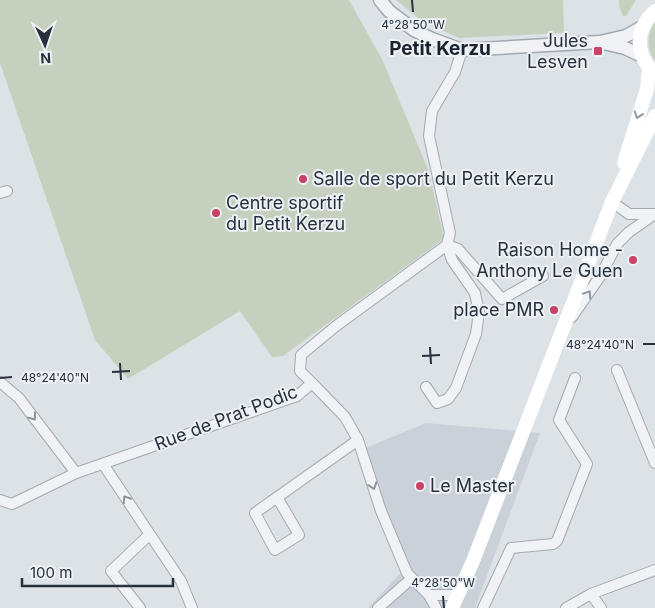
<svg xmlns="http://www.w3.org/2000/svg" width="655" height="608" font-family="Inter,sans-serif">
<rect width="100%" height="100%" fill="#dde2e7"/>
<!-- built -->
<path fill="#cbd1d9" d="M 426,423 L 540,433 L 475,608 L 368,608 L 406,567 L 363,449 Z"/>
<!-- green -->
<g fill="#c5d1be">
<path d="M 0,0 L 349,0 L 383,61 L 429,172 L 444,239 L 283,356 L 272,357 L 240,311 L 128,379 L 95,340 L 0,63 Z"/>
<path d="M 396,0 L 563,0 L 564,33 L 459,38 L 423,22 Z"/>
<path d="M 619,0 L 636,0 L 626,16 L 623,16 L 619,6 Z"/>
<path d="M 655,22 L 655,61 C 646,49 647,34 655,22 Z"/>
</g>
<g fill="none" stroke-linecap="round" stroke-linejoin="round">
<!-- minor casing -->
<g stroke="#a3a9b1" stroke-width="12">
<g id="minor">
<path d="M 0,193 L 7,191"/>
<path d="M 612,202 L 629,214 L 655,214"/>
<path d="M 447,245 L 458,249 L 502,299 L 543,276"/>
<path d="M 572,317 L 601,275 L 617,244 L 629,232 L 655,214"/>
<path d="M 617,370 L 655,463"/>
<path d="M 0,382 L 19,398 L 76,473"/>
<path d="M 312,383 L 345,417 L 358,440 L 381,511 L 407,573 L 429,595 L 436,608"/>
<path d="M 426,387 L 437,403 L 448,399 L 456,388 L 476,334 L 479,312 L 475,293 L 452,260 L 447,245"/>
<path d="M 103,464 L 181,581 L 192,608"/>
<path d="M 277,497 L 299,535 L 275,550 L 255,513 L 358,440"/>
<path d="M 0,500 L 12,504 L 76,473 L 297,396 L 312,383 L 300,371 L 301,355 L 336,326 L 447,245 L 450,233 L 429,136 L 432,111 L 455,72 L 462,50"/>
<path d="M 591,594 L 601,608"/>
<path d="M 429,595 L 458,595"/>
<path d="M 140,608 L 111,571 L 149,535"/>
<path d="M 378,608 L 411,579"/>
<path d="M 483,608 L 511,548 L 553,544 L 557,541 L 587,464 L 559,420 L 575,378"/>
<path d="M 566,608 L 591,594 L 655,570"/>
</g>
</g>
<!-- tertiary casing -->
<g stroke="#a3a9b1" stroke-width="15">
<g id="tertiary">
<path d="M 380,0 L 389,11 L 414,30 L 432,39 L 462,50 L 600,42 L 626,36 L 642,27"/>
<path d="M 603,43 L 625,48 L 642,56"/>
</g>
</g>
<!-- minor -->
<use href="#minor" stroke="#f0f2f5" stroke-width="10"/>
<!-- tertiary -->
<use href="#tertiary" stroke="#f0f2f5" stroke-width="12"/>
<!-- secondary -->
<g stroke="#fff" stroke-width="14">
<path d="M 654,73 C 635,54 635,29 655,11"/>
<path d="M 624,163 L 647,89 L 649,68"/>
<path d="M 452,608 L 473,561 L 612,202 L 655,116"/>
</g>
</g>
<!-- one-way arrows -->
<defs><path id="oneway-chevron" d="M-2-3.5L2.5 0L-2 3.5" fill="none" stroke-width="1.6" stroke-linecap="round" stroke-linejoin="round" transform="scale(1.25)"/></defs>
<use stroke="#93989e" href="#oneway-chevron" transform="translate(638 115) rotate(109)"/>
<g stroke="#8c9299">
<use href="#oneway-chevron" transform="translate(588 294) rotate(-56)"/>
<use href="#oneway-chevron" transform="translate(33 417) rotate(53)"/>
<use href="#oneway-chevron" transform="translate(373 486) rotate(72)"/>
<use href="#oneway-chevron" transform="translate(126 499) rotate(-123)"/>
</g>
<!-- ticks -->
<path fill="none" stroke="#27313d" stroke-width="2" d="M 412,0 L 413,12M 643,344 L 655,344M 430,347 L 431,364M 422,356 L 440,355M 120,363 L 121,380M 112,372 L 130,371M 0,378 L 12,377M 443,596 L 444,608"/>
<!-- markers -->
<g fill="#cb4267" stroke="#ecf1f5" stroke-width="2">
<rect x="593" y="46" width="10" height="10" rx="2.5"/>
<circle cx="303" cy="179" r="5"/>
<circle cx="216" cy="213" r="5"/>
<circle cx="633" cy="260" r="5"/>
<circle cx="554" cy="310" r="5"/>
<circle cx="420" cy="486" r="5"/>
</g>
<g text-anchor="middle" stroke-width="4" stroke-linejoin="round" paint-order="stroke">
<!-- poi labels -->
<g font-size="18" fill="#27313d" stroke="#ecf1f5" text-anchor="end">
<text x="588" y="47">Jules<tspan x="588" dy="21">Lesven</tspan></text>
<text x="313" y="185" text-anchor="start">Salle de sport du Petit Kerzu</text>
<text x="226" y="209" text-anchor="start">Centre sportif<tspan x="226" dy="21">du Petit Kerzu</tspan></text>
<text x="623" y="256">Raison Home -<tspan x="623" dy="21">Anthony Le Guen</tspan></text>
<text x="544" y="316">place PMR</text>
<text x="430" y="492" text-anchor="start">Le Master</text>
</g>
<!-- street labels -->
<g font-size="18" fill="#27313d" stroke="#ecf1f5">
<text transform="translate(226 418) rotate(-21)" y="6">Rue de Prat Podic</text>
</g>
<!-- neighbourhood labels -->
<g font-size="19" font-weight="bold" fill="#19222e" stroke="#ecf1f5">
<text x="440" y="55">Petit Kerzu</text>
</g>
</g>
<g font-size="12" text-anchor="middle" fill="#27313d" stroke="#ecf1f5" stroke-width="4" stroke-linejoin="round" paint-order="stroke">
<text x="413" y="29">4°28'50"W</text>
<text x="600" y="349">48°24'40"N</text>
<text x="55" y="382">48°24'40"N</text>
<text x="443" y="587">4°28'50"W</text>
</g>
<!-- north arrow -->
<g transform="translate(45 45) rotate(177)" stroke="#ecf1f5" stroke-width="4" paint-order="stroke">
<path d="M0-4L9 19L0 12L-9 19Z" fill="#27313d"/>
<text y="-8" font-size="14" font-weight="bold" text-anchor="middle" fill="#27313d">N</text>
</g>
<!-- scale -->
<path d="M22 578v8h151v-8" fill="none" stroke="#27313d" stroke-width="2.5"/>
<text x="30" y="578" font-size="15" fill="#27313d" stroke="#ecf1f5" stroke-width="4" paint-order="stroke">100 m</text>
</svg>
